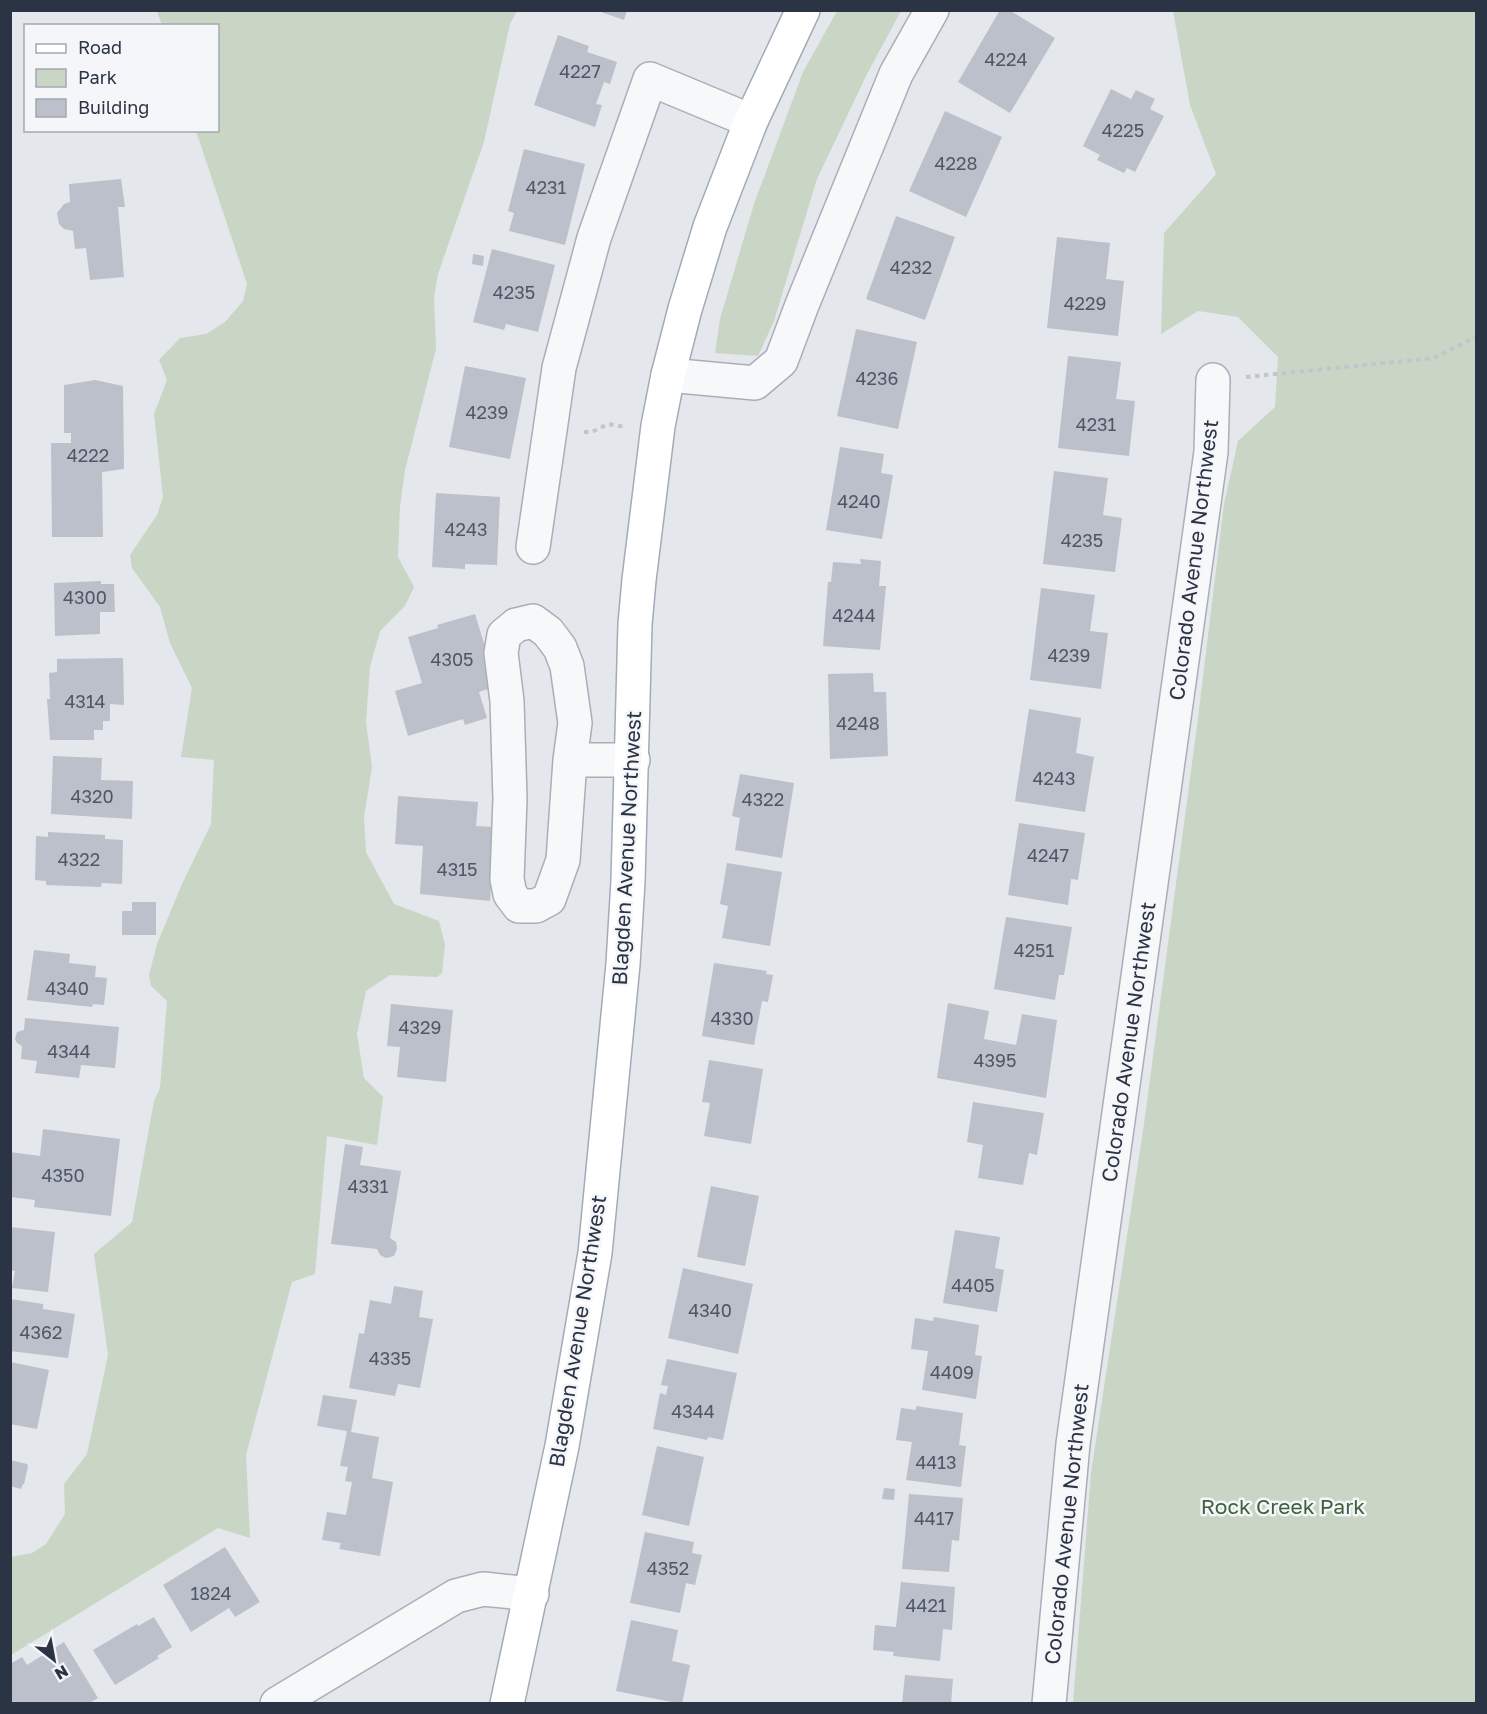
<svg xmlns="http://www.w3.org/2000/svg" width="1487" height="1714" font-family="'Golos Text',sans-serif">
<rect width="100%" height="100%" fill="#e4e7ec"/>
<!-- green -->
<g fill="#c9d6c5">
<path d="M 157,11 L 517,11 L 510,24 L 484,142 L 438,274 L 434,297 L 436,349 L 405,470 L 400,507 L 398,557 L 414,587 L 405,606 L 380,631 L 370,667 L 366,722 L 372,767 L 364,817 L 366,852 L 394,904 L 439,921 L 445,945 L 442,973 L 437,977 L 390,975 L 366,991 L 357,1034 L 364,1078 L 383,1097 L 377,1145 L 327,1136 L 315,1274 L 292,1282 L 246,1455 L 250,1538 L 218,1528 L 11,1655 L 11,1557 L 32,1553 L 46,1544 L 65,1514 L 64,1484 L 87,1454 L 108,1355 L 94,1254 L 132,1222 L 154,1101 L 160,1088 L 167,1001 L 151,986 L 149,975 L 157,944 L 182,884 L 211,824 L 214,760 L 181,757 L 192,688 L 170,643 L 160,607 L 132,568 L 130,555 L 157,515 L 163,497 L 154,414 L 167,380 L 159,360 L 180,338 L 206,334 L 225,322 L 243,301 L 247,284 L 196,131 L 218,130 L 218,26 L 162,25 Z"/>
<path d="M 837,11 L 901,11 L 867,74 L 817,179 L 774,321 L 758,356 L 715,353 L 720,319 L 754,204 L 803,72 Z"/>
<path d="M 1173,11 L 1476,11 L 1476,1703 L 1073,1703 L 1091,1473 L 1144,1124 L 1197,726 L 1224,504 L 1238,441 L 1275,407 L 1278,357 L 1238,317 L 1198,311 L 1161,334 L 1164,233 L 1216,174 L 1190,105 Z"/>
</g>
<!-- building -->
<g fill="#bbc0ca">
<path d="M 595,10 L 627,10 L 624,20 Z"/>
<path d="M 1000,10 L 1009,10 L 1055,38 L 1010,113 L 958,82 Z"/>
<path d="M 558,35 L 589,46 L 587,52 L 617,62 L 610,84 L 604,82 L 596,104 L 602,105 L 595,127 L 534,105 Z"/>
<path d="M 1111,89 L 1131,99 L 1136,90 L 1155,99 L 1150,109 L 1164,116 L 1135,172 L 1127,168 L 1124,173 L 1097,160 L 1100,155 L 1083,146 Z"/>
<path d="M 945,111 L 1002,137 L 966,217 L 909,191 Z"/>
<path d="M 524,149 L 585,164 L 565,245 L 509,231 L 514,213 L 508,211 Z"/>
<path d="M 121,179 L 125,207 L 118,207 L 124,277 L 90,280 L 86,248 L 75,249 L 73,231 L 64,229 L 59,224 L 57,213 L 64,204 L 70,202 L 69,184 Z"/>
<path d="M 896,216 L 955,237 L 925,320 L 866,299 Z"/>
<path d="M 1057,237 L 1110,243 L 1106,279 L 1124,281 L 1118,336 L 1047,328 Z"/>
<path d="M 492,249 L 555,265 L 538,332 L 506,324 L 504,330 L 473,322 Z"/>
<path d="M 473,254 L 484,256 L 483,266 L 472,264 Z"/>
<path d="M 856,329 L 917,342 L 898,429 L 837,416 Z"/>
<path d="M 1068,356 L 1121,362 L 1116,399 L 1135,401 L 1129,456 L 1058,448 Z"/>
<path d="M 465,366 L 526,378 L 510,459 L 449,447 Z"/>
<path d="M 95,380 L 123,386 L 124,469 L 102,472 L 103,537 L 52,537 L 51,443 L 71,443 L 71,433 L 64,433 L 64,385 Z"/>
<path d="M 840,447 L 884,454 L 881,473 L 893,475 L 882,539 L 826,530 Z"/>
<path d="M 1054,471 L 1108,478 L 1103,515 L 1122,518 L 1115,572 L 1043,564 Z"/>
<path d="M 436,493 L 500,497 L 497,565 L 465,564 L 465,569 L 432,567 Z"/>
<path d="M 860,559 L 881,561 L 879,586 L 886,586 L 880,650 L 823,646 L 828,582 L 831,582 L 833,562 L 861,564 Z"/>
<path d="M 101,581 L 101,584 L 114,584 L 115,612 L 100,612 L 100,634 L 55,636 L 54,583 Z"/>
<path d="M 1041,588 L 1095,595 L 1090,631 L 1108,633 L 1101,689 L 1030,680 Z"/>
<path d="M 475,614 L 497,686 L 479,692 L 487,718 L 465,725 L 463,719 L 408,736 L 395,691 L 422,683 L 408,637 L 438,628 L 437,625 Z"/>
<path d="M 123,658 L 124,705 L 110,704 L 110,721 L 103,721 L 103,730 L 94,730 L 94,740 L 50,740 L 47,699 L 50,699 L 49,673 L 57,672 L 57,659 Z"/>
<path d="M 873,673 L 874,692 L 886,692 L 888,756 L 830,759 L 828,674 Z"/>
<path d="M 1029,709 L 1081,718 L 1076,753 L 1094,757 L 1085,812 L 1015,801 Z"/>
<path d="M 53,756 L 102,758 L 101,780 L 133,781 L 132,819 L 51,814 Z"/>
<path d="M 740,774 L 794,783 L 782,858 L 735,850 L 740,818 L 732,816 Z"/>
<path d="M 398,796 L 478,802 L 476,826 L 495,827 L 490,901 L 420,894 L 423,846 L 395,844 Z"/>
<path d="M 1019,823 L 1085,833 L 1078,880 L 1071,879 L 1068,905 L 1008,895 Z"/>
<path d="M 48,832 L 105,835 L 105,839 L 123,840 L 122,884 L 102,883 L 101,887 L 46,885 L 46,881 L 35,880 L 36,836 L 48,837 Z"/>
<path d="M 727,863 L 782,872 L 770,946 L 722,938 L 728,906 L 720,904 Z"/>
<path d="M 132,902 L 156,902 L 156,935 L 122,935 L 122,911 L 132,911 Z"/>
<path d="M 1006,917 L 1072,927 L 1064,975 L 1059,975 L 1055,1000 L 994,989 Z"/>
<path d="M 34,950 L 70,954 L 69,963 L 96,966 L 95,977 L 107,978 L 104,1005 L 93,1004 L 92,1007 L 27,1000 Z"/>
<path d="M 714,963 L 767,971 L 766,974 L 773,975 L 768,1002 L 762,1001 L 754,1045 L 702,1036 Z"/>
<path d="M 948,1003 L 989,1011 L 984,1039 L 1016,1045 L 1022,1014 L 1057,1020 L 1046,1098 L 937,1078 Z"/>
<path d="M 391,1004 L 453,1010 L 446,1082 L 397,1077 L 400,1047 L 387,1046 Z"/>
<path d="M 25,1018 L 119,1027 L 115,1068 L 81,1065 L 79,1078 L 35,1073 L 37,1061 L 21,1059 L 22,1046 L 17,1043 L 15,1039 L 17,1032 L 24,1030 Z"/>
<path d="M 709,1060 L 763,1069 L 751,1144 L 704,1136 L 710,1103 L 702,1102 Z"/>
<path d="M 973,1102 L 1044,1113 L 1037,1155 L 1029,1153 L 1023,1185 L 978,1178 L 983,1145 L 967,1142 Z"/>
<path d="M 43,1129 L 120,1139 L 111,1216 L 34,1207 L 35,1200 L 10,1197 L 10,1152 L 40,1156 Z"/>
<path d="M 345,1144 L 363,1147 L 360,1165 L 401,1171 L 390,1238 L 396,1242 L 397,1249 L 394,1256 L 386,1258 L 380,1255 L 377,1249 L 331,1244 Z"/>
<path d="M 711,1186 L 759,1196 L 745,1266 L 697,1257 Z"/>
<path d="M 10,1227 L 55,1232 L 48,1292 L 12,1288 L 15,1271 L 10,1270 Z"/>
<path d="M 955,1230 L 1000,1237 L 995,1268 L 1004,1270 L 997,1312 L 943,1303 Z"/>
<path d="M 683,1268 L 753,1284 L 738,1354 L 668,1338 Z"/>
<path d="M 394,1286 L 423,1291 L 419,1317 L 433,1319 L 420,1388 L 398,1384 L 395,1396 L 349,1388 L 359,1333 L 364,1334 L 370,1300 L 391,1304 Z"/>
<path d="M 10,1299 L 43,1304 L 43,1309 L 75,1314 L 68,1358 L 10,1351 Z"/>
<path d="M 934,1317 L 979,1325 L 975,1355 L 982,1356 L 976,1399 L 922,1390 L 928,1351 L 911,1349 L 915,1318 L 933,1321 Z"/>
<path d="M 667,1359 L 737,1373 L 723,1440 L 708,1437 L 707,1440 L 653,1429 L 660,1393 L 666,1395 L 668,1386 L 661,1385 Z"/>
<path d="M 10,1362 L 49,1370 L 37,1429 L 10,1424 Z"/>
<path d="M 323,1395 L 357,1400 L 351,1432 L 379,1437 L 372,1478 L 393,1482 L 380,1556 L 339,1549 L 341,1543 L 322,1540 L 327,1512 L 346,1515 L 352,1482 L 345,1481 L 348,1467 L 340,1466 L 347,1431 L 317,1426 Z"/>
<path d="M 916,1406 L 963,1413 L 959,1445 L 966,1446 L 961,1487 L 906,1480 L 912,1442 L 896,1440 L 901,1408 L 916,1410 Z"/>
<path d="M 657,1446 L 704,1457 L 689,1526 L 642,1515 Z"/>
<path d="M 10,1460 L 27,1464 L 28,1466 L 24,1484 L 23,1484 L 21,1489 L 10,1486 Z"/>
<path d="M 884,1488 L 895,1489 L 894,1500 L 882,1499 Z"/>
<path d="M 909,1494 L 963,1498 L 959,1541 L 952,1540 L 949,1572 L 902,1569 Z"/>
<path d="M 645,1532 L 694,1542 L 692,1553 L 702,1555 L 695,1585 L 686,1583 L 680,1613 L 630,1603 Z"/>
<path d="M 225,1547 L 260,1602 L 235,1617 L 229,1608 L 191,1632 L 163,1585 Z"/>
<path d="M 901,1582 L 955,1587 L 952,1630 L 943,1629 L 940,1661 L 893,1656 L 894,1652 L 873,1650 L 875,1625 L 896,1627 Z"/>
<path d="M 154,1617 L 172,1647 L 157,1656 L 159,1658 L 115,1685 L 93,1650 L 137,1624 L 138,1626 Z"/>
<path d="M 631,1620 L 678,1630 L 672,1661 L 690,1665 L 682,1704 L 616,1691 Z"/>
<path d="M 64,1642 L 98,1698 L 88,1704 L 14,1704 L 10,1698 L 10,1664 L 22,1657 L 27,1665 Z"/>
<path d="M 905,1675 L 953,1679 L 951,1704 L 902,1704 Z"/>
</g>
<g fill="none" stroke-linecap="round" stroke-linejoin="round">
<!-- minor casing -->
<g stroke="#a9aeb7" stroke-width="36">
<g id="minor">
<path d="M 668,375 L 755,383 L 781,361 L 802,305 L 896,74 L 932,10"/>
<path d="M 533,547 L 559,368 L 594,238 L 650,79 L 751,121"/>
<path d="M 570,760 L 575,723 L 567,666 L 560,648 L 548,632 L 533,621 L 516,625 L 504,635 L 501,653 L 507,701 L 510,799 L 507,879 L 510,894 L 519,906 L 536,906 L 549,899 L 563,860 L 570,760 L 633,760"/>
<path d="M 277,1704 L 456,1596 L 483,1589 L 532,1594"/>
<path d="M 1049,1704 L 1073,1444 L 1211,452 L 1213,380"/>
</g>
</g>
<!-- major casing -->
<g stroke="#a3abb8" stroke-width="36">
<path id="major" d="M 507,1704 L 562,1446 L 595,1253 L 623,964 L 628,881 L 635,624 L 639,580 L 658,426 L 668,375 L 685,309 L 710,227 L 751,121 L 803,10"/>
</g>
<!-- path -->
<g stroke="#c2c5cb" stroke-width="4" stroke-dasharray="4.5 4.5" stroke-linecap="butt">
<path d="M 1246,377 L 1434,358 L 1476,337"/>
<path d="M 584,432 L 592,432 L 608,424 L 625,427"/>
</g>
<!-- minor -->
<use href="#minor" stroke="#f7f8fa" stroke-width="33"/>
<!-- major -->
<use href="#major" stroke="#fff" stroke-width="33"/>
</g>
<g text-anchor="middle" stroke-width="5" stroke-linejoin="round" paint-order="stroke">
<!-- number labels -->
<g font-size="18" fill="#4f5766">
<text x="1006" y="66">4224</text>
<text x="580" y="78">4227</text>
<text x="1123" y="137">4225</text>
<text x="956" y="170">4228</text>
<text x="546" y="194">4231</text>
<text x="911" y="274">4232</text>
<text x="514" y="299">4235</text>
<text x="1085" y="310">4229</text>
<text x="877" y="385">4236</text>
<text x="487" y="419">4239</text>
<text x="1096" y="431">4231</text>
<text x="88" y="462">4222</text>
<text x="859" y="508">4240</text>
<text x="466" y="536">4243</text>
<text x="1082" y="547">4235</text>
<text x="85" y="604">4300</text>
<text x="854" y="622">4244</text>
<text x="1069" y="662">4239</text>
<text x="452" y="666">4305</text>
<text x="85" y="708">4314</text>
<text x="858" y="730">4248</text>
<text x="1054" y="785">4243</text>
<text x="92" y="803">4320</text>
<text x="763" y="806">4322</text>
<text x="1048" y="862">4247</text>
<text x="79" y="866">4322</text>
<text x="457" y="876">4315</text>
<text x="1034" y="957">4251</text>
<text x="67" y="995">4340</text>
<text x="732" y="1025">4330</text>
<text x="420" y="1034">4329</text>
<text x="69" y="1058">4344</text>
<text x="995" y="1067">4395</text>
<text x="63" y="1182">4350</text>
<text x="368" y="1193">4331</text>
<text x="973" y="1292">4405</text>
<text x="710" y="1317">4340</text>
<text x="41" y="1339">4362</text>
<text x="390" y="1365">4335</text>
<text x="952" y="1379">4409</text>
<text x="693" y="1418">4344</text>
<text x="936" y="1469">4413</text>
<text x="934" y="1525">4417</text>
<text x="668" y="1575">4352</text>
<text x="211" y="1600">1824</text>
<text x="926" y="1612">4421</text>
</g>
<!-- street labels -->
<g font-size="21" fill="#2b3445" stroke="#f4f6f9">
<text transform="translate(1194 560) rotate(-83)" y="7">Colorado Avenue Northwest</text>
<text transform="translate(627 848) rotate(-87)" y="7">Blagden Avenue Northwest</text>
<text transform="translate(1129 1042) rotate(-82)" y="7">Colorado Avenue Northwest</text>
<text transform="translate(578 1331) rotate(-81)" y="7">Blagden Avenue Northwest</text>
<text transform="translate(1067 1524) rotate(-84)" y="7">Colorado Avenue Northwest</text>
</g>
<!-- park labels -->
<g font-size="21" fill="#3f6138" stroke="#f4f6f9">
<text x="1283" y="1514">Rock Creek Park</text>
</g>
</g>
<!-- border -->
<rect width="1487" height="1714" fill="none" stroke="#2b3445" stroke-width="24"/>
<!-- legend -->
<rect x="24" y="24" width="195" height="108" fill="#f4f6f9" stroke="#a4a8b1" stroke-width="1.5"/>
<rect x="36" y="44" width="30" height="9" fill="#ffffff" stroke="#a4a8b1" stroke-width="1.5"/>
<text x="78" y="54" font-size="18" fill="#2b3445">Road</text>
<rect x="36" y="69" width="30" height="18" fill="#c9d6c5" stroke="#a4a8b1" stroke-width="1.5"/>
<text x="78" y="84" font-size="18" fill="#2b3445">Park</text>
<rect x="36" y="99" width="30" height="18" fill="#bbc0ca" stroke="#a4a8b1" stroke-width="1.5"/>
<text x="78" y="114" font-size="18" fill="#2b3445">Building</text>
<!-- north arrow -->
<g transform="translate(54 1660) rotate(149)" stroke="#f4f6f9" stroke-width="4.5" paint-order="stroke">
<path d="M0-4.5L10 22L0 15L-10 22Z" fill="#2b3445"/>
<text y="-9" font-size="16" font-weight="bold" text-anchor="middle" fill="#2b3445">N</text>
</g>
</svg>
